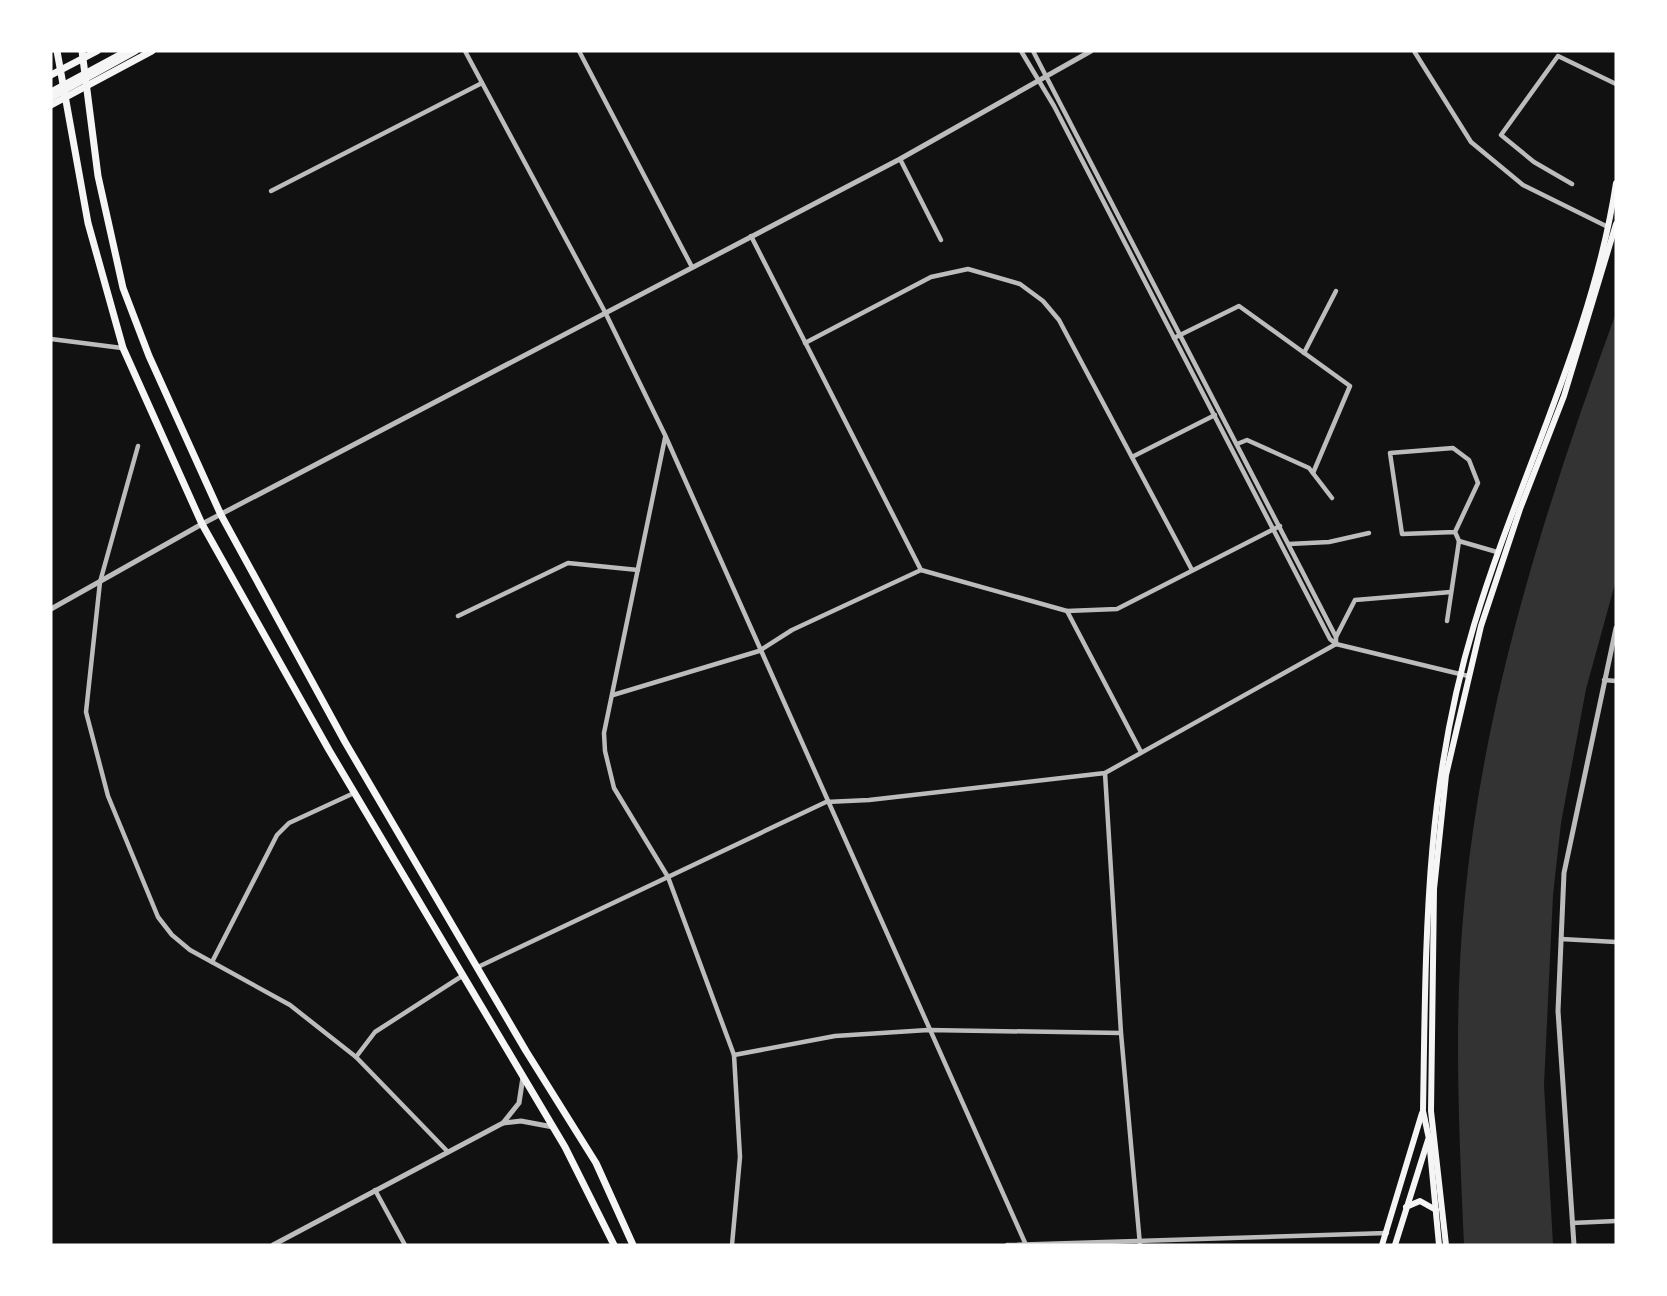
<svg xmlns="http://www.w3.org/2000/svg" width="1667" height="1296" font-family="Inter,sans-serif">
<rect width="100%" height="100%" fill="#111"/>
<!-- water -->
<path fill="#333" d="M 1616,313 L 1616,580 L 1586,689 L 1561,823 L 1553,895 L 1544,1085 L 1553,1245 L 1464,1245 C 1459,1129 1453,1012 1465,896 C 1485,695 1547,502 1616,313 Z"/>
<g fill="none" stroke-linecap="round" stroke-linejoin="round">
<!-- minor -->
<g stroke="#bcbcbc" stroke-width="4.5">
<path d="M 465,51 L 605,312 L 665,435 L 1026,1245"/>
<path d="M 579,51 L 692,267"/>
<path d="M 1021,51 L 1054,106 L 1330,639 L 1336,644"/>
<path d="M 1033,51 L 1300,567 L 1336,637 L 1336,643"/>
<path d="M 1414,51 L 1471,142 L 1523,185 L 1608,227"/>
<path d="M 900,159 L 941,240"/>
<path d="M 1572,184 L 1534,162 L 1501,135 L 1558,56 L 1616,84"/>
<path d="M 271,191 L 482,83"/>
<path d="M 751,236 L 921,570"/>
<path d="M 1174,338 L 1239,306 L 1350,386 L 1313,473"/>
<path d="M 51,339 L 122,348"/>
<path d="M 805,343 L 931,277 L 968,269 L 1020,284 L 1043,301 L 1059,320 L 1192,570"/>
<path d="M 1304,353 L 1336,291"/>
<path d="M 665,438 L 604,733 L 605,751 L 614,788 L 668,877 L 734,1055 L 740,1157 L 732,1245"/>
<path d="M 1237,444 L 1247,440 L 1309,468 L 1332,498"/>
<path d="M 138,446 L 100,582 L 86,712 L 108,796 L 158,917 L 172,935 L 190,950 L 290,1005 L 356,1057 L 448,1152"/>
<path d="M 1132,457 L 1215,415"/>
<path d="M 1455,532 L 1478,483 L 1469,460 L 1453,448 L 1390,453 L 1402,534 L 1455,532 L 1459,541 L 1497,552"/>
<path d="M 1289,544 L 1329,542 L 1369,533"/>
<path d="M 1067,611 L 1141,752"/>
<path d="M 458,616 L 568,563 L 638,570"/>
<path d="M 1447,621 L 1459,541"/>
<path d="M 1336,637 L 1355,600 L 1451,592"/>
<path d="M 1604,680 L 1616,681"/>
<path d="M 613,695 L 759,651 L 792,630 L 921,570 L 1067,611 L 1117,609 L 1280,526"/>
<path d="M 1105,773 L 1121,1033 L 1140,1245"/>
<path d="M 1561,939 L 1616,942"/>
<path d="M 212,962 L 277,835 L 289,823 L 354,793"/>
<path d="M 478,967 L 826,802 L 869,800 L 1105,773 L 1336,644 L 1468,676"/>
<path d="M 734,1055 L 835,1036 L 928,1030 L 1121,1033"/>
<path d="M 356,1057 L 375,1032 L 462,976"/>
<path d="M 375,1190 L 405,1245"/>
<path d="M 1572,1223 L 1616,1221"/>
<path d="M 1007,1245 L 1387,1233"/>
</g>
<!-- tertiary -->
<g stroke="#bcbcbc" stroke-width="5">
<path d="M 51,609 L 202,524 L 900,159 L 1091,51"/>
<path d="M 503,1123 L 519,1103 L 523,1077"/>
<path d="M 273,1245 L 503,1123 L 521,1121 L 553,1127"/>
<path d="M 1574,1245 L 1558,1011 L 1564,873 L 1616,628"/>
</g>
<!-- secondary -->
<g stroke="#f5f5f5" stroke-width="6">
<path d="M 51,98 L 136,51"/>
<path d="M 1406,1207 L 1420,1201 L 1436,1210"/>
<path d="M 1382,1245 L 1422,1113"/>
<path d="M 1395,1245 L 1428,1140"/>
<path d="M 1439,1245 L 1429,1139 L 1423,1111 C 1426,941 1424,791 1474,625 C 1518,478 1593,336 1616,183"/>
<path d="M 1446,1245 L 1431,1111 L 1434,889 L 1446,775 L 1481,626 L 1520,509 L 1564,396 L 1616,224"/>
</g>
<!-- primary -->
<g stroke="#f5f5f5" stroke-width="7">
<path d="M 57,51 L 88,223 L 123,348 L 202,524 L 329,750 L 565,1147 L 614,1245"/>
<path d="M 82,51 L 98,176 L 123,288 L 149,356 L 221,515 L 345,742 L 526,1051 L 596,1163 L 633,1245"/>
</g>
<!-- trunk -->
<g stroke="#f5f5f5" stroke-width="7">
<path d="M 51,75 L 97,51"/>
<path d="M 51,92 L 127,51"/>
<path d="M 51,105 L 152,51"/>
</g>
</g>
<!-- border -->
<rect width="1667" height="1296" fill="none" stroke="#ffffff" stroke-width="105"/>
</svg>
